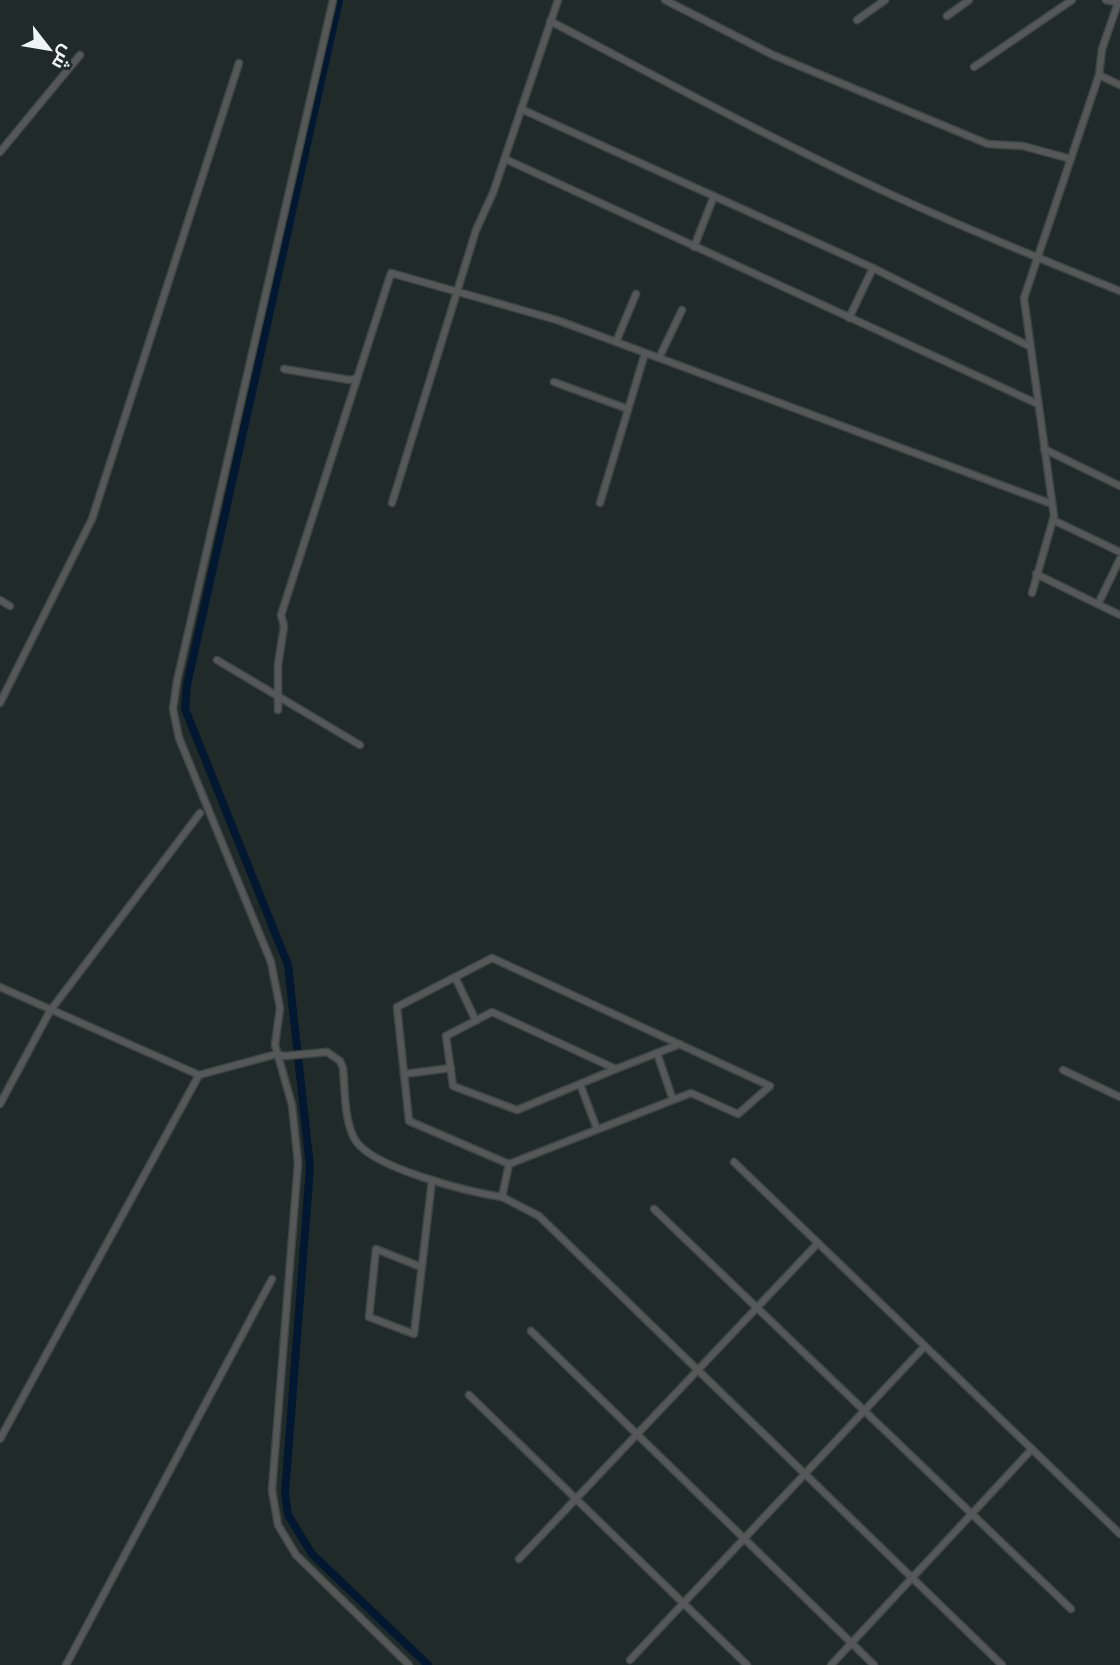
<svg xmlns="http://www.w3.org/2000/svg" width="1120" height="1665" font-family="Karla,Cairo,sans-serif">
<rect width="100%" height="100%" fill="#202a28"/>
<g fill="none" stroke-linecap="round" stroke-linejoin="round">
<!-- canal -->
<path stroke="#021830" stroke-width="8" d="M 339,0 L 187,685 L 185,709 L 288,965 L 310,1167 L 285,1493 L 288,1515 L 312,1554 L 428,1665"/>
<!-- minor casing -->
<g stroke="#3d4645" stroke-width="9">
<g id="minor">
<path d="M 333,0 L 177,681 L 173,709 L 179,738 L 271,962 L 280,1008 L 275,1045 L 292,1105 L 298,1163 L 272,1490 L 278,1525 L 296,1555 L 409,1665"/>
<path d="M 665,0 L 773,55 L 988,144 L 1023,146 L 1071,159"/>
<path d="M 1106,0 L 1120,3"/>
<path d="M 947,16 L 969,0"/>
<path d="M 857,20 L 885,0"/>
<path d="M 550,21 C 663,80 775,141 890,194 C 966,229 1043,260 1120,291"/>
<path d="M 974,67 L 1072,0"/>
<path d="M 1099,75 L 1120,85"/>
<path d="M 521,109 L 873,268 L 1029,346"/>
<path d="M 0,152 L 80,55"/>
<path d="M 505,159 L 1038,404"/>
<path d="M 694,247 L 714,196"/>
<path d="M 849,318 L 873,268"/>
<path d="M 616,342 L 636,294"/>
<path d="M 659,358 L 682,310"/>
<path d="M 284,369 L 350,380 L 357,378"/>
<path d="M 554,382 L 628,409"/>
<path d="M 1044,449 L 1120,486"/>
<path d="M 392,503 L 476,230 L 493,193 L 558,0"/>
<path d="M 600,503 L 645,353"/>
<path d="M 1053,520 L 1120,552"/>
<path d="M 1036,574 L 1120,615"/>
<path d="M 1032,593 L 1054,516 L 1024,298 L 1099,75 L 1102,49 L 1118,3"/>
<path d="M 0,600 L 10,606"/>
<path d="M 1098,604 L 1120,559"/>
<path d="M 217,660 L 360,745"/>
<path d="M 0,703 L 92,519 L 239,63"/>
<path d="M 278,710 L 278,665 L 284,626 L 281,615 L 391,273 L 557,320 L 1052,504"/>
<path d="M 492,958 L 770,1086 L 738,1114 L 691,1093 L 509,1164 L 409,1121 L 397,1007 Z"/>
<path d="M 455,977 L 476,1021"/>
<path d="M 0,987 L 199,1075 L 277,1054 L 284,1056 L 327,1052 L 340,1061 L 343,1068 C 345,1089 344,1119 354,1138 C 369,1168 470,1192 502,1197"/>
<path d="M 657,1053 L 673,1100"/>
<path d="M 616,1069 L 517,1110 L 453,1086 L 446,1036 L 492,1012 L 616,1069 L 680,1044"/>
<path d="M 1063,1070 L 1120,1097"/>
<path d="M 404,1074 L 451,1068"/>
<path d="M 580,1084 L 597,1129"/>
<path d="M 0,1104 L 50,1011 L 200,813"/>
<path d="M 734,1162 L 1120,1534"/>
<path d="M 509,1164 L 502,1197 L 539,1216 L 1002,1665"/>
<path d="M 654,1209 L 1071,1609"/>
<path d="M 421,1267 L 376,1249 L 369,1317 L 414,1334 L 432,1180"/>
<path d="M 531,1331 L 874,1665"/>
<path d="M 469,1395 L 747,1665"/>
<path d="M 0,1439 L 199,1075"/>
<path d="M 519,1559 L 818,1243"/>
<path d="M 630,1660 L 925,1346"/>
<path d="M 66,1665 L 272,1279"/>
<path d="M 831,1665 L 1032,1449"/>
</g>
</g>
<!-- minor -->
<use href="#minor" stroke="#555856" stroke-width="6"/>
</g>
<!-- north arrow -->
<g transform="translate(49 49) rotate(121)" stroke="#202a28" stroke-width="5" paint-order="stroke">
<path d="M0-5L12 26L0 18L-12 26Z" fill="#eff5f5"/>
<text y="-10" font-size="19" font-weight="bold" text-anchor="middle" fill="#eff5f5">ش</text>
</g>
</svg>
